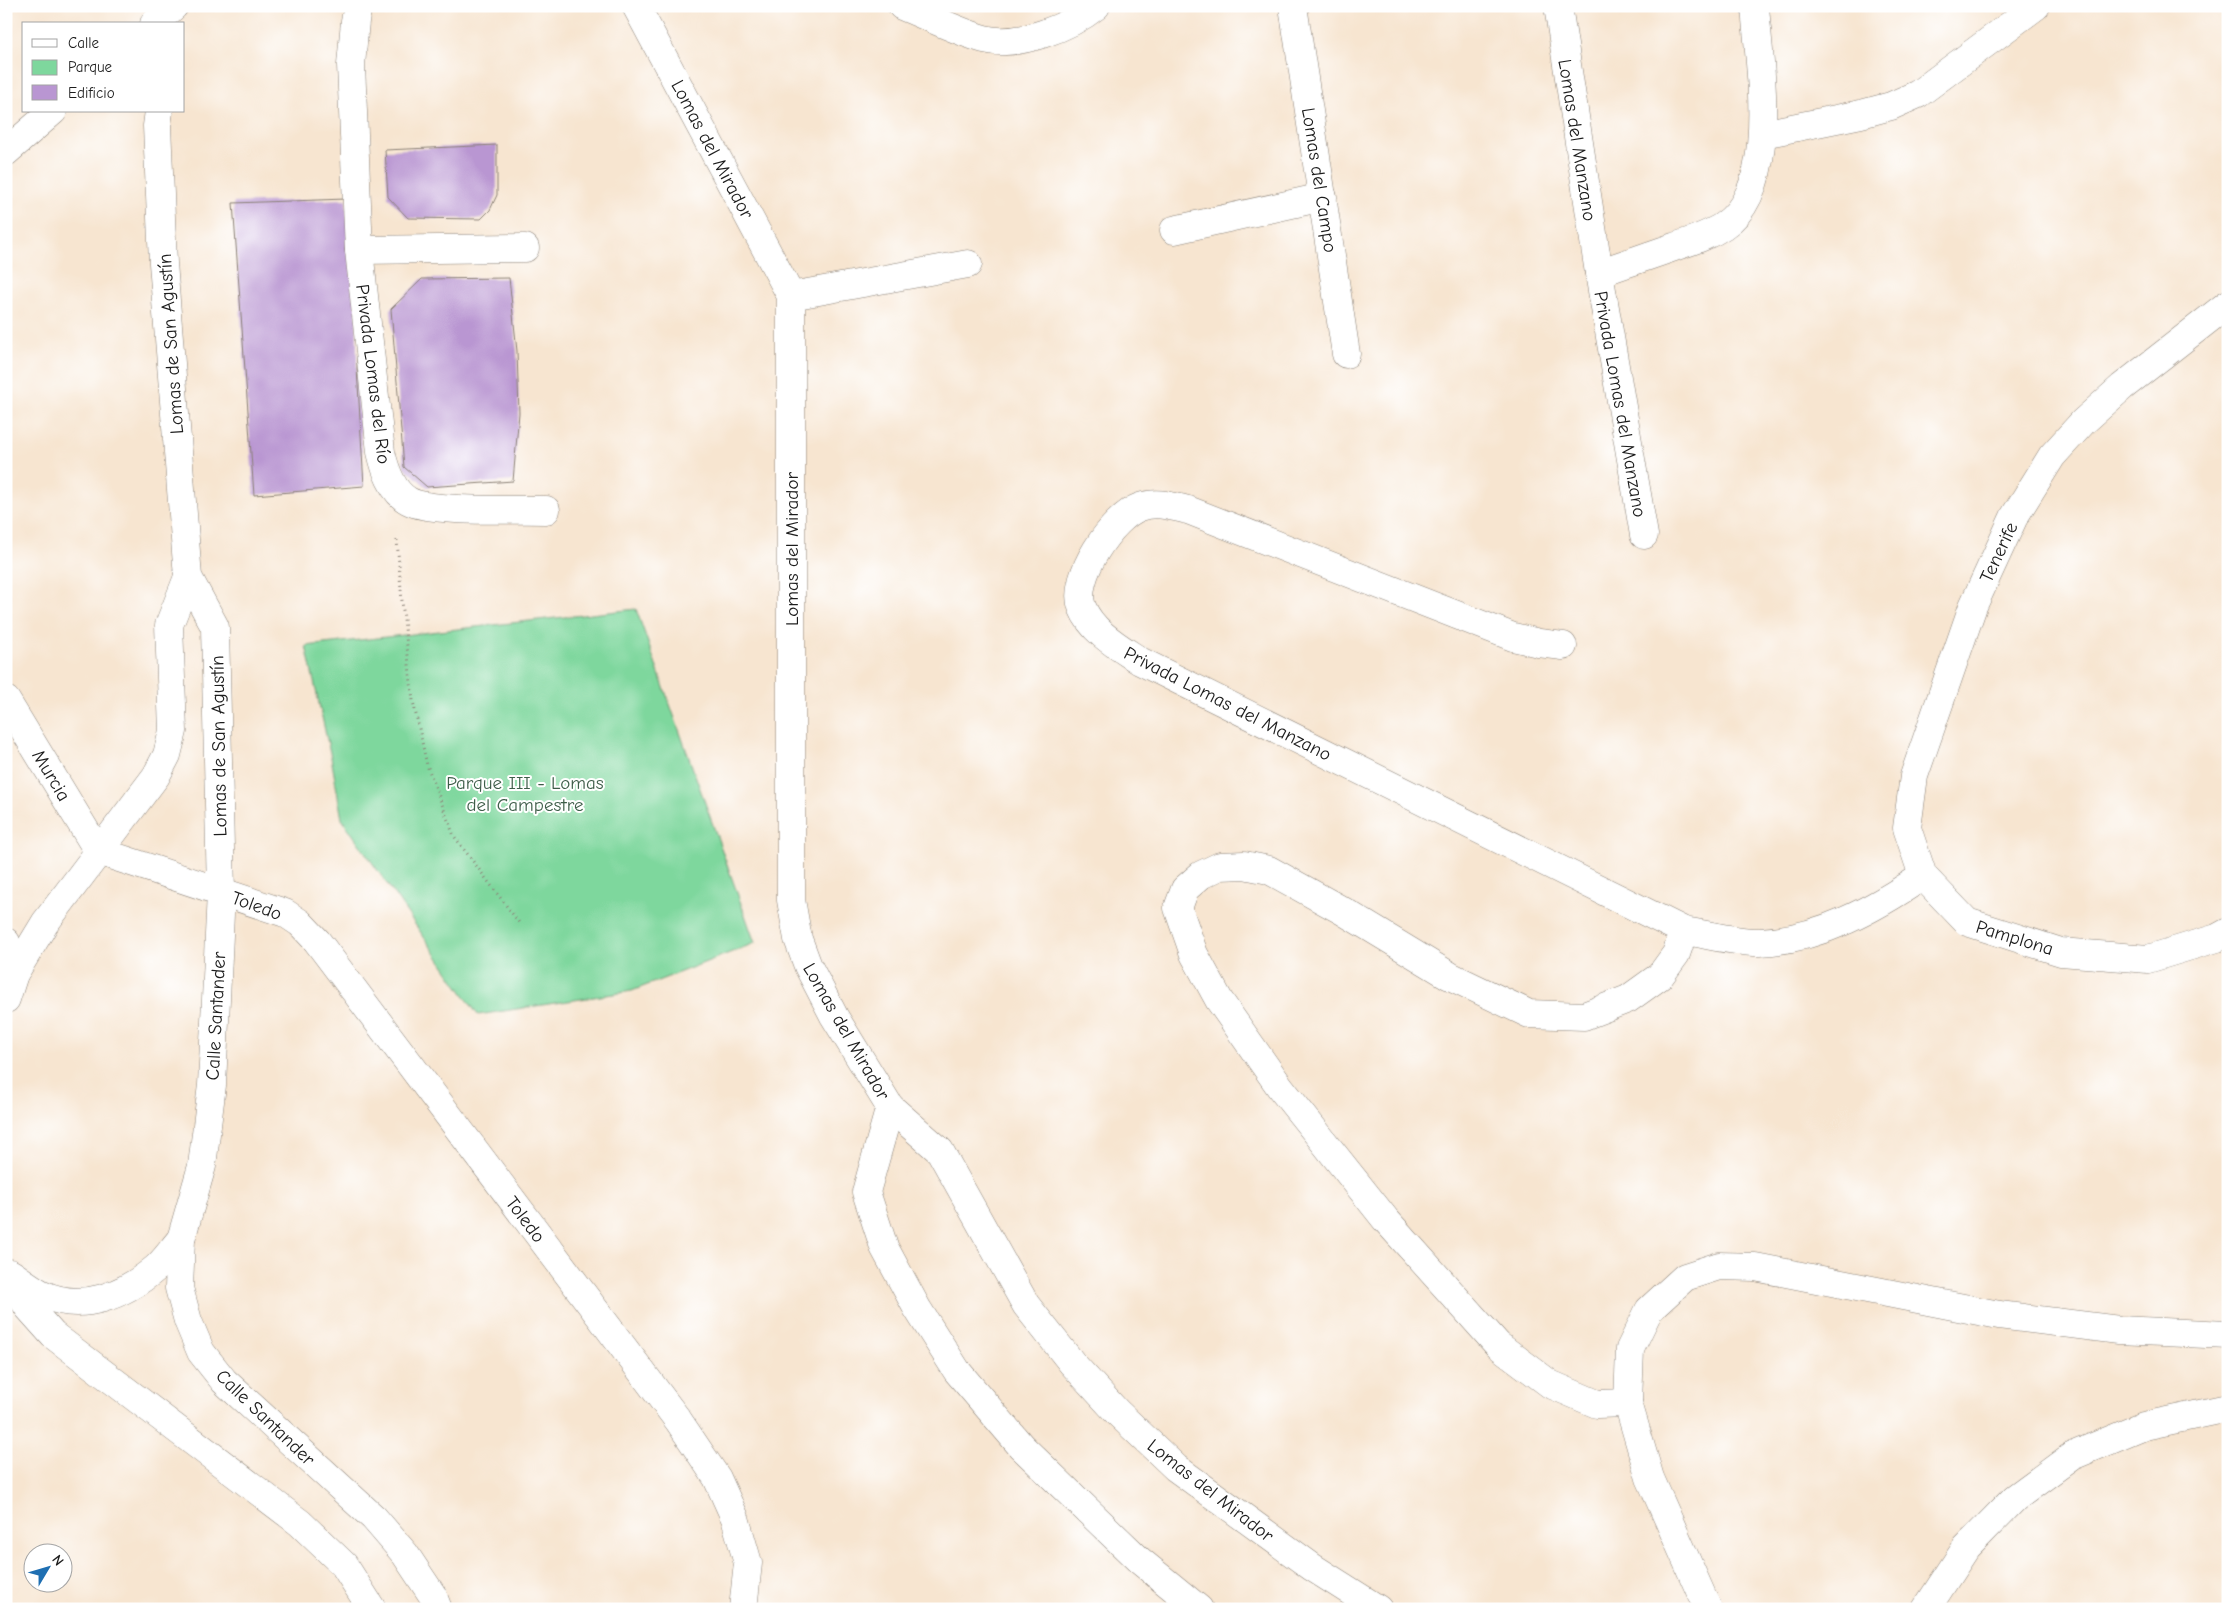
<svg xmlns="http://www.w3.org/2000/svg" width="2234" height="1615" font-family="'Comic Neue',sans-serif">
<rect width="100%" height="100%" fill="#fff"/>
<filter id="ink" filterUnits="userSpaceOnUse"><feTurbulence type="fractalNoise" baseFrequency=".02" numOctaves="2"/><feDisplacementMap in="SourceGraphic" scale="10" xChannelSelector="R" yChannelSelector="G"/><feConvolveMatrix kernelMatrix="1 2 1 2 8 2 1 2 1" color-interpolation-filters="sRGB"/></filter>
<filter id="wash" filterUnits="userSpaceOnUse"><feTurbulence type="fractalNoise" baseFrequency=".0096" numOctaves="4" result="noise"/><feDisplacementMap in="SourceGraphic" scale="20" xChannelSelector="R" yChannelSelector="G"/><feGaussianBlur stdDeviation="1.12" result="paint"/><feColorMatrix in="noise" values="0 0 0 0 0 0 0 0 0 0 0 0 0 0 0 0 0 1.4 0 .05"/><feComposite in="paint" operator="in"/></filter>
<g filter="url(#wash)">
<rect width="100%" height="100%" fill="#f7e5d0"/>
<!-- green -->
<path fill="#7ed79d" stroke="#4d7a5c" d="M 636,609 L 755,943 L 632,991 L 478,1015 L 342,819 L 331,757 L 306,646 Z"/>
<g id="blocks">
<!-- building -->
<g fill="#b996d2">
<path d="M 497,145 L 497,195 L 490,210 L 481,219 L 408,218 L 388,197 L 385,150 Z"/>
<path d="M 346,199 L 357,310 L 357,368 L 364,486 L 254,495 L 233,203 Z"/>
<path d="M 509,278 L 517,351 L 519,413 L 513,481 L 427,487 L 404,467 L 391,309 L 422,279 Z"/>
</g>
</g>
</g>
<g filter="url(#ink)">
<use href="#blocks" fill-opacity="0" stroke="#8a8076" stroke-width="1"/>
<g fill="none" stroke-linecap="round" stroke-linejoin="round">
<!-- minor casing -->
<g stroke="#8a8076" stroke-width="29">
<g id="minor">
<path d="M 358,6 L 355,21 L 351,65 L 359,250 L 381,452 C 385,469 392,492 409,501 C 431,513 517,509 546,510"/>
<path d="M 636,6 L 791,296 L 791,900 L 798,939 L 808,966 L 834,1016 L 890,1107 L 940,1151 L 1026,1305 L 1072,1363 L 1117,1412 L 1176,1468 L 1312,1567 L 1378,1609"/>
<path d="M 902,6 C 927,16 958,32 984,39 C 1018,48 1070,27 1096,6"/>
<path d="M 1293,6 L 1346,354"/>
<path d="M 1558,6 L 1599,273 L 1644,535"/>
<path d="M 154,24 L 174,6"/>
<path d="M 159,111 L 157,126 L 163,263 L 188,577 L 215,627 L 221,892 L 212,1085 L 202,1166 L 181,1239 L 179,1288 L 188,1321 L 201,1352 L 224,1381 L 374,1518 L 405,1554 L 433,1596 L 438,1609"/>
<path d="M 1763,134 L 1861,114 L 1891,106 L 1918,94 L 2036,6"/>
<path d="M 6,152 L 53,111"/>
<path d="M 1174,230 L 1323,197"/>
<path d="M 359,250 L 525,248"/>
<path d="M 1599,273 C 1624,264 1649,256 1674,247 C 1691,241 1708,236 1723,226 C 1781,188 1759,66 1755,6"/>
<path d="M 791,296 L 968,264"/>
<path d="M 2228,304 L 2122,387 L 2083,422 L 2052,456 L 2014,517 L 1973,606 L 1914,776 L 1907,828 L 1923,876 L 1967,922 L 2061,952 L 2148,959 L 2217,938 L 2228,932"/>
<path d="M 1563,646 L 1539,643 L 1513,637 L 1188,510 C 1171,506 1157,501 1140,507 C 1112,517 1071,578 1082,607 C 1092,632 1119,647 1140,661 L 1684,931 C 1705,934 1741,943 1760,942 C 1821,939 1874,909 1923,876"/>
<path d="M 6,700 L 98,851"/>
<path d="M 98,851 L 285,913 L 300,923 L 317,941 L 678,1420 L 717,1478 L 735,1518 L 748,1563 L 743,1609"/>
<path d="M 6,942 L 14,974"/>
<path d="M 6,999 L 14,974 L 45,923 L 156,776 L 167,755 L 173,731 L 169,625 L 188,577"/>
<path d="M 890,1107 L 866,1192 L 884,1247 L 917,1308 L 957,1371 L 1021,1446 L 1139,1560 L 1199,1609"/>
<path d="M 6,1273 L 28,1307 L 53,1335 L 300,1523 L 344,1565 L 372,1609"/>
<path d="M 10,1273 C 21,1280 31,1288 42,1294 C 83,1313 124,1295 156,1268 C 165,1260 173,1248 181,1239"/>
<path d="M 1628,1403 L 1597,1404 L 1550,1384 L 1498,1345 L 1386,1220 L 1280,1087 L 1219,1000 L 1194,954 L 1178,908 L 1185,889 L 1201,875 L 1220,866 L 1244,865 L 1269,870 L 1343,911 L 1450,976 L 1529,1014 L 1584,1016 L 1628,999 L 1660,976 L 1676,954 L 1684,931"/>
<path d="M 1708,1609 L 1650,1478 L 1628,1403 L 1630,1349 L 1649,1310 L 1685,1277 L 1719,1266 L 1755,1267 L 1999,1315 L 2119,1330 L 2228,1335"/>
<path d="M 1926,1609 L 1966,1548 L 2015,1498 L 2072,1456 L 2144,1426 L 2228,1408"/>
</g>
</g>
<!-- path -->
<path stroke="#8a8076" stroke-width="3" stroke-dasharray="1 4" stroke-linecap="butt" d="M 397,540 L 402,601 L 413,701 L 427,765 L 454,836 L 520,924"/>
<!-- minor -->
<use href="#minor" stroke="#fff" stroke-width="28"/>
</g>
</g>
<g text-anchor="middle" stroke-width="4" stroke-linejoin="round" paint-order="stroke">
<!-- street labels -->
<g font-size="19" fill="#1c1c1c" stroke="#fff">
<text transform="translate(1578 140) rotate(81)" y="7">Lomas del Manzano</text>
<text transform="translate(713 149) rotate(62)" y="7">Lomas del Mirador</text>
<text transform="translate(1320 180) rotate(81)" y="7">Lomas del Campo</text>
<text transform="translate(170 344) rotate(-94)" y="7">Lomas de San Agustín</text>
<text transform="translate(374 374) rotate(83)" y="7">Privada Lomas del Río</text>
<text transform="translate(1621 404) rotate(80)" y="7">Privada Lomas del Manzano</text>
<text transform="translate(791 549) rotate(-90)" y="7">Lomas del Mirador</text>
<text transform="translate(1998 552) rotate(-65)" y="7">Tenerife</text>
<text transform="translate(1228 703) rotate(27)" y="7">Privada Lomas del Manzano</text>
<text transform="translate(218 746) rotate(-91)" y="7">Lomas de San Agustín</text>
<text transform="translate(52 775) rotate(59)" y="7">Murcia</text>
<text transform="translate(257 905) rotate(20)" y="7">Toledo</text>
<text transform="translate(2015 937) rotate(17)" y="7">Pamplona</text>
<text transform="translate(215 1016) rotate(-87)" y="7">Calle Santander</text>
<text transform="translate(847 1031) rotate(60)" y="7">Lomas del Mirador</text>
<text transform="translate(526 1219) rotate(53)" y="7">Toledo</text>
<text transform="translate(266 1417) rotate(44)" y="7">Calle Santander</text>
<text transform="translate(1211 1490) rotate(38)" y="7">Lomas del Mirador</text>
</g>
<!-- park labels -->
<g font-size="19" fill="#3e5d49" stroke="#fff">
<text x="525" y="789">Parque III - Lomas<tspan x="525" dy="22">del Campestre</tspan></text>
</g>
</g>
<!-- margin -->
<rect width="2234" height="1615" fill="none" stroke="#fff" stroke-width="25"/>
<!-- legend -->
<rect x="22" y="22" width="162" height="90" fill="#ffffff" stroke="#a4a4a4"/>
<rect x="32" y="39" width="25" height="8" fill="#ffffff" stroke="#a4a4a4"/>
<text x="68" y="48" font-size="15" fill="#1c1c1c">Calle</text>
<rect x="32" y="60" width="25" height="15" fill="#7ed79d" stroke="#a4a4a4"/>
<text x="68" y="72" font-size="15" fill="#1c1c1c">Parque</text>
<rect x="32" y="85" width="25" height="15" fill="#b996d2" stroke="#a4a4a4"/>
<text x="68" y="98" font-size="15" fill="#1c1c1c">Edificio</text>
<!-- north arrow -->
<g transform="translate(48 1568) rotate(52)"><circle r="24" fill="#ffffff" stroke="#a4a4a4"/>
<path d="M0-4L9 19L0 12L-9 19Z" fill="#1f6fb2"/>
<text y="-8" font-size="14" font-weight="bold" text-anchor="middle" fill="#1c1c1c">N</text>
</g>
</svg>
